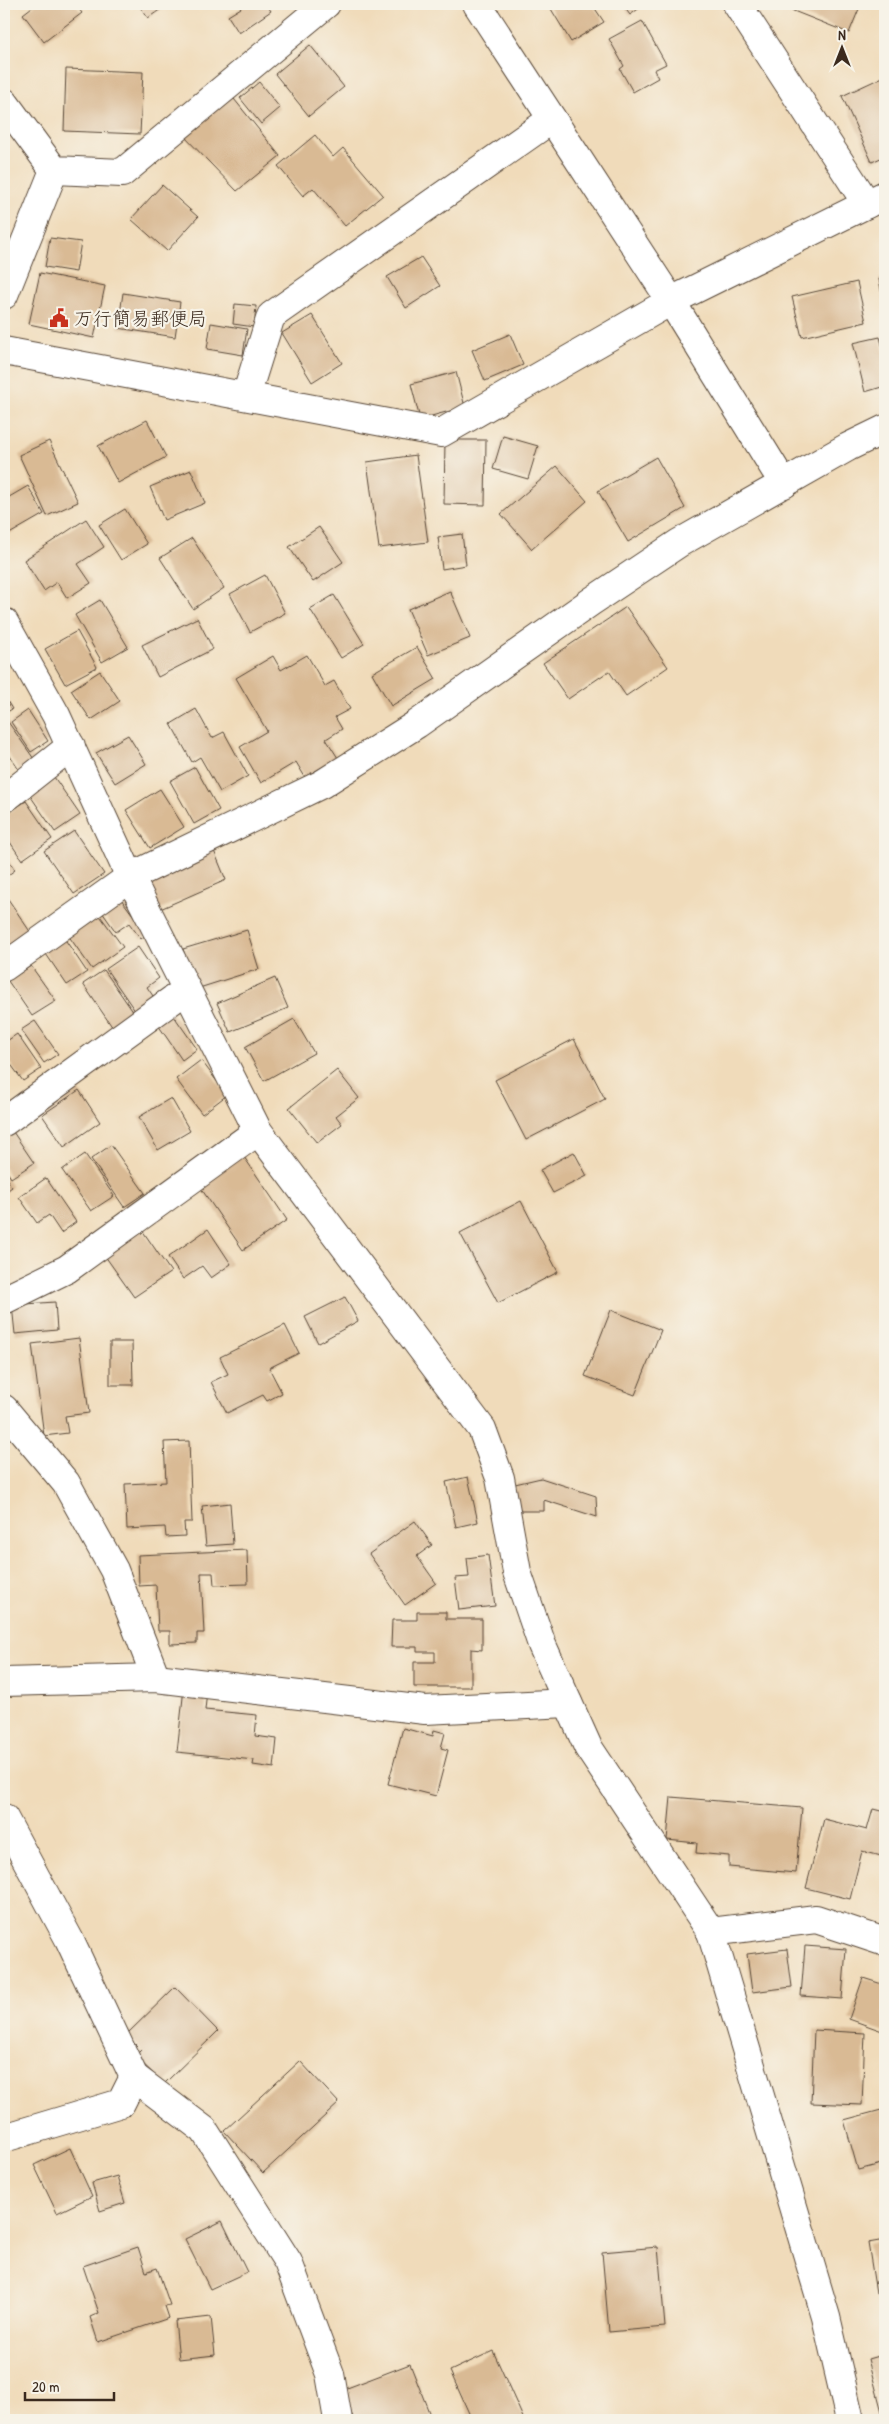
<svg xmlns="http://www.w3.org/2000/svg" width="889" height="2424" font-family="'Patrick Hand','Klee One',sans-serif">
<rect width="100%" height="100%" fill="#f7f3e8"/>
<filter id="ink" filterUnits="userSpaceOnUse"><feTurbulence type="fractalNoise" baseFrequency=".02" numOctaves="2"/><feDisplacementMap in="SourceGraphic" scale="10" xChannelSelector="R" yChannelSelector="G"/><feConvolveMatrix kernelMatrix="1 2 1 2 8 2 1 2 1" color-interpolation-filters="sRGB"/></filter>
<filter id="wash" filterUnits="userSpaceOnUse"><feTurbulence type="fractalNoise" baseFrequency=".0096" numOctaves="4" result="noise"/><feDisplacementMap in="SourceGraphic" scale="20" xChannelSelector="R" yChannelSelector="G"/><feGaussianBlur stdDeviation="1.12" result="paint"/><feColorMatrix in="noise" values="0 0 0 0 0 0 0 0 0 0 0 0 0 0 0 0 0 1.4 0 .05"/><feComposite in="paint" operator="in"/></filter>
<g filter="url(#wash)">
<rect width="100%" height="100%" fill="#f0dbba"/>
<g id="blocks">
<!-- building -->
<g fill="#d9ba94">
<path d="M 36,4 L 75,4 L 82,13 L 44,42 L 23,14 Z"/>
<path d="M 138,4 L 168,4 L 148,18 Z"/>
<path d="M 238,4 L 266,4 L 271,11 L 239,33 L 228,16 L 241,8 Z"/>
<path d="M 548,4 L 592,4 L 604,22 L 571,42 Z"/>
<path d="M 622,4 L 645,4 L 630,15 Z"/>
<path d="M 788,4 L 861,4 L 849,33 L 786,8 Z"/>
<path d="M 642,21 L 666,64 L 654,70 L 658,78 L 633,92 L 620,69 L 624,66 L 609,39 Z"/>
<path d="M 310,45 L 344,87 L 309,116 L 275,74 Z"/>
<path d="M 66,69 L 143,72 L 140,134 L 64,131 Z"/>
<path d="M 885,76 L 885,156 L 872,162 L 842,96 Z"/>
<path d="M 259,82 L 280,108 L 261,124 L 240,98 Z"/>
<path d="M 230,94 L 280,156 L 237,191 L 182,134 Z"/>
<path d="M 315,135 L 333,157 L 343,148 L 383,195 L 345,226 L 313,188 L 303,196 L 278,166 Z"/>
<path d="M 162,185 L 198,217 L 167,251 L 131,219 Z"/>
<path d="M 50,238 L 81,242 L 76,272 L 45,267 Z"/>
<path d="M 421,257 L 440,286 L 406,308 L 387,277 Z"/>
<path d="M 40,273 L 105,286 L 94,338 L 29,324 Z"/>
<path d="M 885,277 L 885,299 L 883,300 L 879,279 Z"/>
<path d="M 857,282 L 866,322 L 802,337 L 792,297 Z"/>
<path d="M 123,293 L 180,302 L 175,337 L 118,328 Z"/>
<path d="M 235,304 L 256,306 L 254,327 L 233,324 Z"/>
<path d="M 312,315 L 342,363 L 312,382 L 282,333 Z"/>
<path d="M 211,323 L 247,329 L 243,355 L 207,349 Z"/>
<path d="M 510,334 L 523,365 L 485,381 L 472,350 Z"/>
<path d="M 880,337 L 885,356 L 885,386 L 865,392 L 853,343 Z"/>
<path d="M 456,372 L 465,407 L 420,419 L 411,384 Z"/>
<path d="M 147,420 L 166,457 L 118,483 L 98,446 Z"/>
<path d="M 503,436 L 538,446 L 528,479 L 493,469 Z"/>
<path d="M 445,440 L 486,440 L 485,505 L 444,504 Z"/>
<path d="M 49,441 L 78,502 L 47,516 L 19,455 Z"/>
<path d="M 416,455 L 428,542 L 379,548 L 367,462 Z"/>
<path d="M 656,457 L 685,508 L 628,542 L 598,491 Z"/>
<path d="M 557,466 L 587,501 L 532,549 L 501,514 Z"/>
<path d="M 191,470 L 205,503 L 164,520 L 150,487 Z"/>
<path d="M 28,486 L 44,514 L 4,537 L 4,500 Z"/>
<path d="M 125,509 L 147,544 L 121,560 L 99,525 Z"/>
<path d="M 86,519 L 104,547 L 78,564 L 91,583 L 67,598 L 57,582 L 44,591 L 24,560 Z"/>
<path d="M 319,527 L 343,562 L 313,582 L 289,547 Z"/>
<path d="M 462,534 L 466,565 L 442,569 L 438,537 Z"/>
<path d="M 192,538 L 224,588 L 193,609 L 160,558 Z"/>
<path d="M 265,575 L 285,613 L 250,632 L 230,594 Z"/>
<path d="M 450,591 L 470,638 L 428,655 L 408,609 Z"/>
<path d="M 334,595 L 364,644 L 341,658 L 310,609 Z"/>
<path d="M 100,600 L 128,647 L 102,662 L 75,615 Z"/>
<path d="M 626,607 L 668,667 L 626,696 L 609,671 L 568,699 L 543,663 Z"/>
<path d="M 197,618 L 213,649 L 158,677 L 142,645 Z"/>
<path d="M 77,631 L 97,667 L 65,684 L 45,649 Z"/>
<path d="M 417,647 L 436,679 L 391,706 L 372,673 Z"/>
<path d="M 307,655 L 325,686 L 334,681 L 350,709 L 335,717 L 342,729 L 326,739 L 338,758 L 305,777 L 296,762 L 261,783 L 240,747 L 267,731 L 236,678 L 273,656 L 281,670 Z"/>
<path d="M 100,671 L 120,701 L 91,720 L 71,690 Z"/>
<path d="M 4,696 L 12,709 L 4,714 Z"/>
<path d="M 196,709 L 212,738 L 224,732 L 248,776 L 220,792 L 200,757 L 192,762 L 171,724 Z"/>
<path d="M 28,710 L 48,741 L 31,752 L 11,722 Z"/>
<path d="M 6,719 L 34,759 L 19,770 L 4,747 L 4,721 Z"/>
<path d="M 128,735 L 146,764 L 115,783 L 96,753 Z"/>
<path d="M 195,767 L 219,810 L 194,824 L 170,781 Z"/>
<path d="M 54,777 L 80,815 L 55,832 L 29,794 Z"/>
<path d="M 160,789 L 184,827 L 150,848 L 126,810 Z"/>
<path d="M 26,801 L 52,839 L 22,860 L 4,833 L 4,816 Z"/>
<path d="M 74,831 L 104,874 L 74,894 L 44,851 Z"/>
<path d="M 212,846 L 226,880 L 158,910 L 143,876 Z"/>
<path d="M 4,853 L 15,870 L 4,878 Z"/>
<path d="M 4,893 L 31,933 L 10,947 L 4,939 Z"/>
<path d="M 121,899 L 147,934 L 141,939 L 129,923 L 116,932 L 102,912 Z"/>
<path d="M 98,913 L 123,947 L 92,969 L 68,935 Z"/>
<path d="M 247,930 L 259,969 L 196,989 L 183,949 Z"/>
<path d="M 64,938 L 87,972 L 67,985 L 44,951 Z"/>
<path d="M 138,947 L 159,978 L 147,987 L 157,1002 L 138,1015 L 106,969 Z"/>
<path d="M 31,966 L 56,1001 L 32,1016 L 8,981 Z"/>
<path d="M 104,970 L 134,1013 L 113,1028 L 83,984 Z"/>
<path d="M 275,978 L 288,1008 L 230,1032 L 217,1003 Z"/>
<path d="M 169,1009 L 197,1049 L 182,1060 L 154,1019 Z"/>
<path d="M 294,1019 L 314,1053 L 264,1081 L 245,1047 Z"/>
<path d="M 35,1021 L 58,1054 L 44,1063 L 21,1030 Z"/>
<path d="M 17,1034 L 41,1069 L 23,1081 L 4,1055 L 4,1043 Z"/>
<path d="M 574,1039 L 605,1099 L 526,1140 L 495,1080 Z"/>
<path d="M 201,1060 L 227,1095 L 202,1114 L 176,1079 Z"/>
<path d="M 337,1070 L 359,1098 L 336,1116 L 342,1124 L 317,1143 L 289,1108 Z"/>
<path d="M 79,1090 L 100,1122 L 64,1147 L 42,1115 Z"/>
<path d="M 171,1098 L 190,1131 L 158,1150 L 139,1117 Z"/>
<path d="M 11,1129 L 34,1163 L 11,1178 L 4,1167 L 4,1134 Z"/>
<path d="M 111,1145 L 145,1193 L 124,1207 L 91,1159 Z"/>
<path d="M 574,1152 L 587,1176 L 553,1193 L 540,1170 Z"/>
<path d="M 85,1154 L 114,1196 L 91,1211 L 62,1170 Z"/>
<path d="M 242,1154 L 287,1220 L 243,1250 L 198,1184 Z"/>
<path d="M 4,1175 L 12,1187 L 4,1193 Z"/>
<path d="M 46,1178 L 76,1222 L 61,1233 L 49,1215 L 37,1223 L 19,1197 Z"/>
<path d="M 521,1201 L 558,1272 L 498,1303 L 460,1233 Z"/>
<path d="M 208,1229 L 231,1264 L 211,1278 L 202,1266 L 183,1279 L 168,1257 Z"/>
<path d="M 142,1230 L 171,1272 L 134,1297 L 105,1256 Z"/>
<path d="M 345,1297 L 358,1321 L 318,1343 L 305,1317 Z"/>
<path d="M 55,1302 L 57,1330 L 15,1334 L 12,1305 Z"/>
<path d="M 611,1310 L 661,1330 L 635,1395 L 585,1376 Z"/>
<path d="M 285,1325 L 299,1353 L 269,1368 L 282,1393 L 267,1401 L 263,1395 L 227,1413 L 211,1382 L 228,1374 L 220,1357 Z"/>
<path d="M 79,1338 L 89,1413 L 65,1416 L 68,1433 L 44,1436 L 32,1344 Z"/>
<path d="M 110,1342 L 132,1342 L 133,1385 L 110,1385 Z"/>
<path d="M 189,1441 L 192,1522 L 184,1522 L 185,1536 L 166,1537 L 165,1527 L 127,1529 L 125,1484 L 166,1482 L 164,1442 Z"/>
<path d="M 468,1477 L 478,1522 L 456,1527 L 446,1482 Z"/>
<path d="M 541,1478 L 596,1496 L 597,1517 L 544,1500 L 544,1511 L 514,1511 L 515,1484 Z"/>
<path d="M 230,1503 L 233,1544 L 206,1546 L 202,1506 Z"/>
<path d="M 415,1521 L 432,1545 L 417,1556 L 436,1583 L 405,1605 L 369,1554 Z"/>
<path d="M 247,1550 L 248,1584 L 214,1585 L 213,1573 L 201,1573 L 204,1633 L 197,1633 L 197,1643 L 170,1644 L 170,1631 L 158,1631 L 156,1585 L 139,1586 L 138,1555 Z"/>
<path d="M 488,1555 L 495,1606 L 459,1610 L 455,1578 L 469,1577 L 467,1558 Z"/>
<path d="M 417,1612 L 446,1612 L 446,1619 L 482,1619 L 482,1650 L 471,1649 L 471,1687 L 414,1687 L 414,1662 L 435,1662 L 435,1652 L 417,1652 L 417,1647 L 391,1647 L 392,1620 L 417,1620 Z"/>
<path d="M 184,1688 L 207,1691 L 205,1710 L 257,1715 L 255,1736 L 277,1739 L 274,1768 L 253,1765 L 254,1760 L 177,1752 Z"/>
<path d="M 403,1728 L 433,1736 L 434,1730 L 445,1733 L 441,1748 L 448,1750 L 436,1796 L 388,1784 Z"/>
<path d="M 671,1797 L 802,1808 L 796,1873 L 729,1867 L 729,1856 L 696,1853 L 697,1843 L 667,1840 Z"/>
<path d="M 873,1809 L 885,1812 L 885,1857 L 862,1851 L 850,1899 L 806,1888 L 824,1819 L 867,1830 Z"/>
<path d="M 805,1946 L 846,1949 L 842,1999 L 801,1996 Z"/>
<path d="M 787,1949 L 792,1987 L 752,1992 L 747,1954 Z"/>
<path d="M 863,1978 L 885,1985 L 885,2032 L 849,2019 Z"/>
<path d="M 175,1987 L 218,2031 L 164,2084 L 135,2056 L 141,2050 L 126,2035 Z"/>
<path d="M 814,2030 L 865,2033 L 862,2105 L 811,2103 Z"/>
<path d="M 300,2061 L 339,2103 L 263,2173 L 224,2131 Z"/>
<path d="M 885,2109 L 885,2163 L 858,2170 L 844,2120 Z"/>
<path d="M 70,2148 L 92,2196 L 57,2213 L 34,2165 Z"/>
<path d="M 117,2176 L 125,2203 L 100,2211 L 92,2183 Z"/>
<path d="M 222,2221 L 247,2272 L 210,2289 L 185,2239 Z"/>
<path d="M 885,2240 L 885,2291 L 876,2293 L 868,2243 Z"/>
<path d="M 138,2247 L 146,2272 L 157,2268 L 170,2305 L 165,2306 L 169,2318 L 98,2342 L 90,2317 L 99,2313 L 83,2266 Z"/>
<path d="M 658,2247 L 665,2327 L 609,2332 L 602,2252 Z"/>
<path d="M 211,2317 L 215,2355 L 179,2359 L 175,2321 Z"/>
<path d="M 493,2351 L 524,2420 L 472,2420 L 450,2371 Z"/>
<path d="M 885,2354 L 885,2411 L 882,2412 L 868,2359 Z"/>
<path d="M 410,2364 L 432,2420 L 354,2420 L 342,2390 Z"/>
</g>
</g>
</g>
<g filter="url(#ink)">
<use href="#blocks" fill-opacity="0" stroke="#564535" stroke-width="1"/>
<g fill="none" stroke-linecap="round" stroke-linejoin="round">
<!-- minor casing -->
<g stroke="#564535" stroke-width="30">
<g id="minor">
<path d="M 477,4 L 671,301 L 784,484"/>
<path d="M 737,4 L 867,204"/>
<path d="M 4,102 L 54,170 L 122,173 L 326,4"/>
<path d="M 4,295 L 54,170"/>
<path d="M 4,351 L 441,433 L 671,301 L 885,195"/>
<path d="M 246,396 L 271,316 L 552,119"/>
<path d="M 4,622 L 56,715 L 130,877 L 258,1131 L 482,1429 L 500,1478 L 517,1572 L 542,1645 L 588,1747 L 711,1932 L 816,1919 L 885,1942"/>
<path d="M 4,799 L 71,746"/>
<path d="M 4,967 L 130,877 L 322,784 L 417,724 L 592,601 L 679,543 L 848,447 L 885,429"/>
<path d="M 4,1122 L 186,990"/>
<path d="M 4,1300 L 67,1269 L 258,1131"/>
<path d="M 4,1409 L 66,1483 L 114,1570 L 156,1678"/>
<path d="M 4,1682 L 156,1678 L 425,1710 L 568,1703"/>
<path d="M 4,1818 L 69,1939 L 134,2077 L 121,2103 L 4,2138"/>
<path d="M 134,2077 L 204,2130 L 288,2262 L 330,2374 L 338,2420"/>
</g>
</g>
<!-- tertiary casing -->
<g stroke="#564535" stroke-width="30">
<path id="tertiary" d="M 711,1932 L 826,2317 L 850,2420"/>
</g>
<!-- minor -->
<use href="#minor" stroke="#fff" stroke-width="28"/>
<!-- tertiary -->
<use href="#tertiary" stroke="#fff" stroke-width="28"/>
</g>
</g>
<!-- icons -->
<defs>
<g id="civic-bare" transform="scale(1.5)"><path d="M-.6-6.5H3V-4.5H.6V-3L4-1V1h2V6H-6V1h2V-1L-.6-3ZM-1.2 2.5V6h2.4V2.5Z" fill="#c8321e" stroke="#f7f3e8" stroke-width="2.5" paint-order="stroke"/></g>
</defs>
<g fill-rule="evenodd">
<use href="#civic-bare" x="59" y="318"/>
</g>
<g text-anchor="middle" stroke-width="4.5" stroke-linejoin="round" paint-order="stroke">
<!-- poi labels -->
<g font-size="19" fill="#3b2a1e" stroke="#f7f3e8" text-anchor="start">
<text x="74" y="325">万行簡易郵便局</text>
</g>
</g>
<!-- margin -->
<rect width="889" height="2424" fill="none" stroke="#f7f3e8" stroke-width="20"/>
<!-- north arrow -->
<g transform="translate(842 48)" stroke="#f7f3e8" stroke-width="4" paint-order="stroke">
<path d="M0-4L9 19L0 12L-9 19Z" fill="#3b2a1e"/>
<text y="-8" font-size="14" font-weight="bold" text-anchor="middle" fill="#3b2a1e">N</text>
</g>
<!-- scale -->
<path d="M25 2392v8h89v-8" fill="none" stroke="#3b2a1e" stroke-width="2.5"/>
<text x="32" y="2392" font-size="15" fill="#3b2a1e" stroke="#f7f3e8" stroke-width="4" paint-order="stroke">20 m</text>
</svg>
